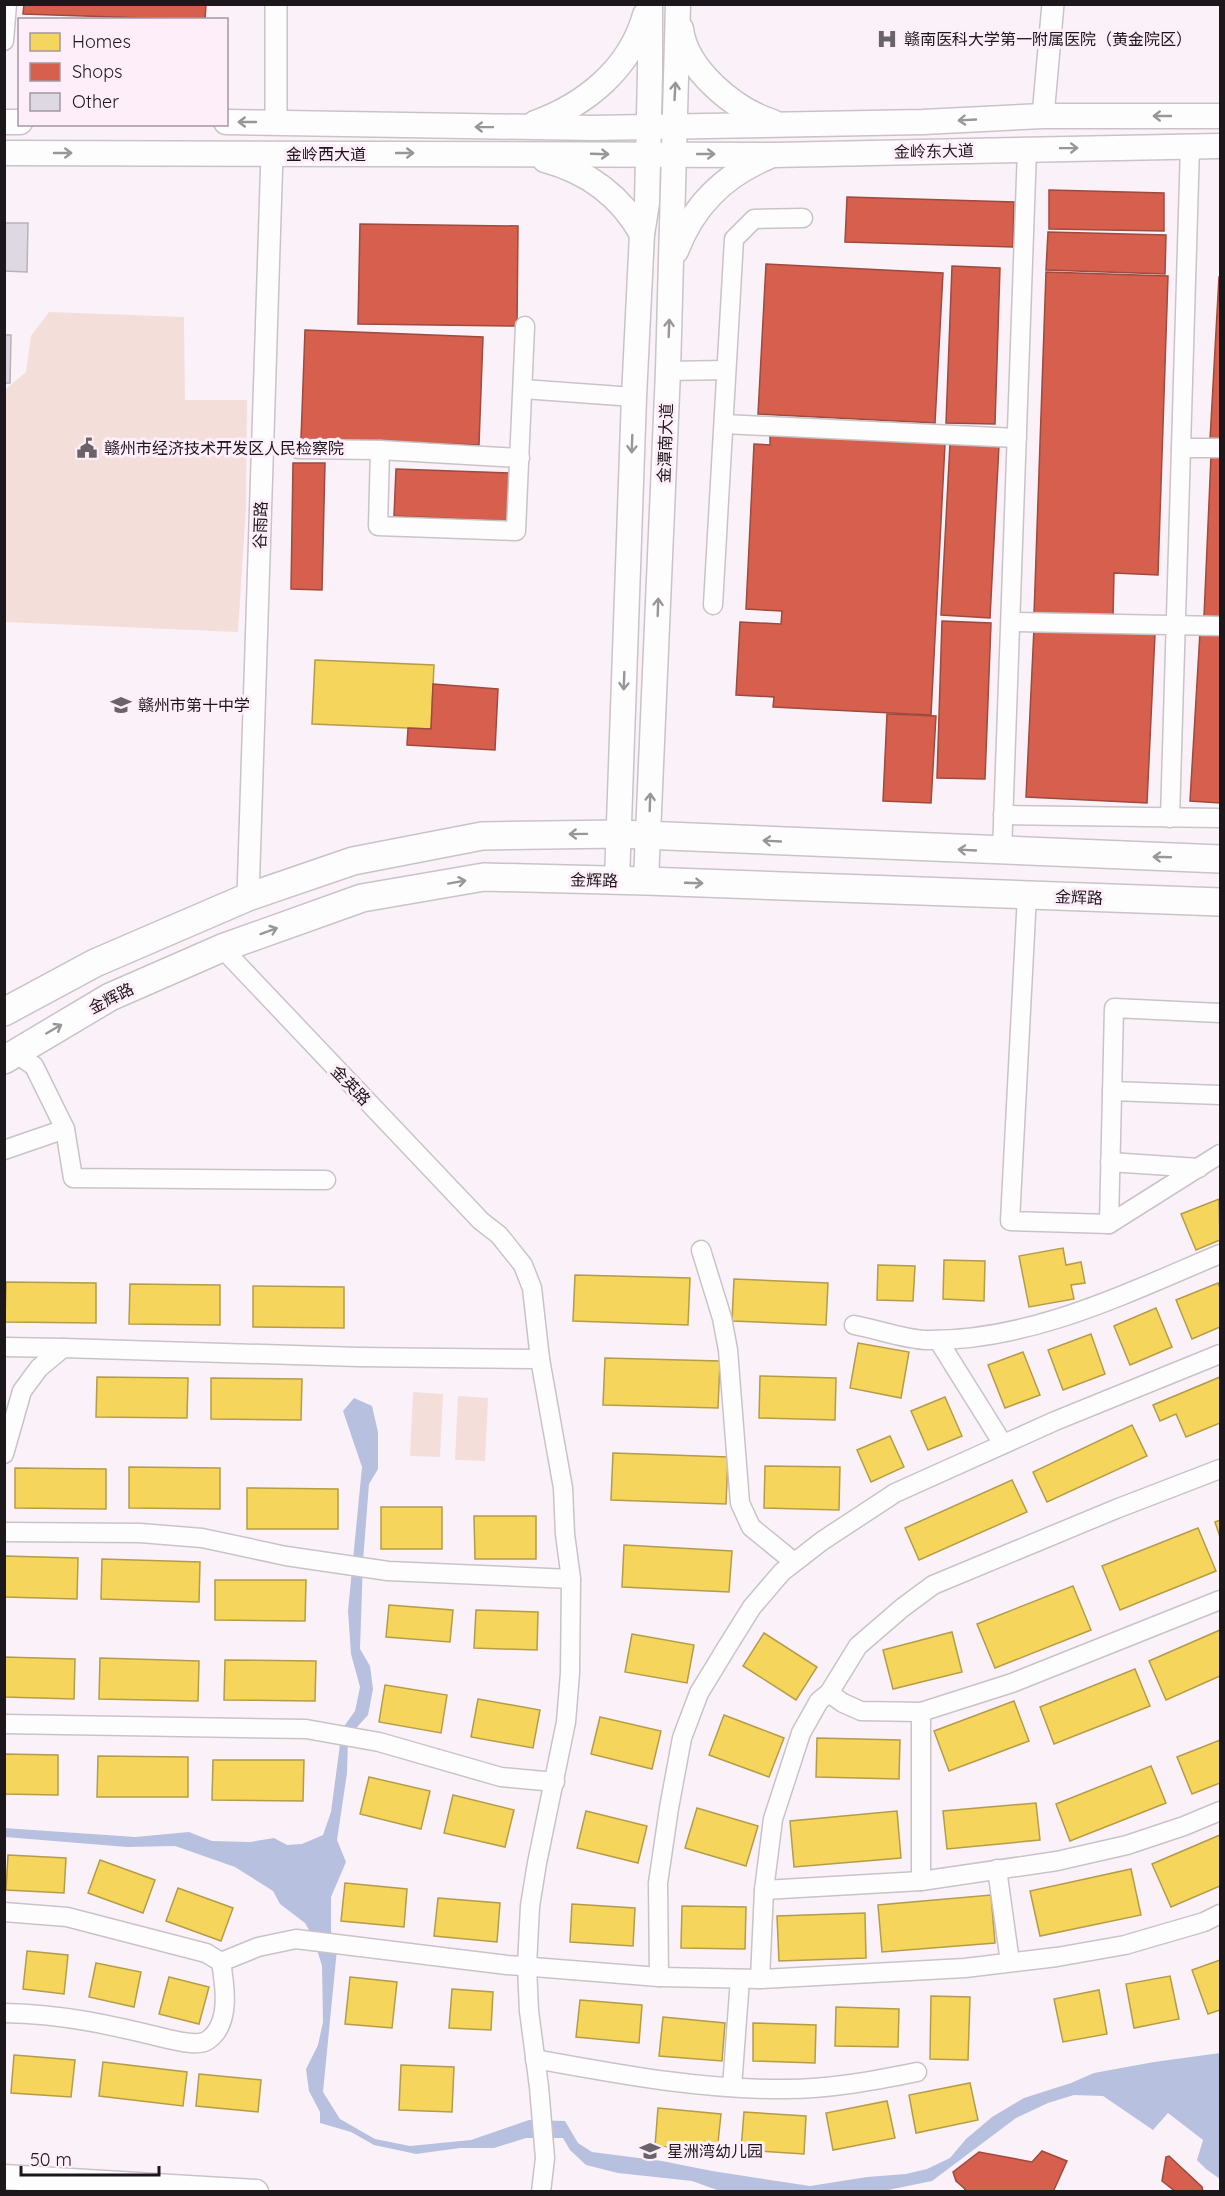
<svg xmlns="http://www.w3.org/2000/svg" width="1225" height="2196" font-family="Quicksand,'Noto Sans SC',sans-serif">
<rect width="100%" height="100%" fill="#faf2f8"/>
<!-- green -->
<g fill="#f4deda">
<path d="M 49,312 L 184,317 L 185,400 L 247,400 L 246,507 L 238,632 L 5,622 L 5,390 L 26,372 L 31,336 Z"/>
<path d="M 413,1392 L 443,1394 L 440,1457 L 410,1456 Z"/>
<path d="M 458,1396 L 488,1398 L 485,1461 L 455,1460 Z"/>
</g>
<!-- water -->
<path fill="#b8c0e0" d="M 354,1398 L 372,1406 L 378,1432 L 378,1469 L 369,1484 L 363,1561 L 360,1649 L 370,1666 L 373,1689 L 368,1715 L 348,1737 L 347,1773 L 337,1840 L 346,1862 L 331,1897 L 331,1932 L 338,1939 L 323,2092 L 340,2119 L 375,2139 L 410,2146 L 471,2140 L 529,2120 L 565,2121 L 578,2143 L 592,2152 L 662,2161 L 712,2171 L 810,2186 L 867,2177 L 906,2174 L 927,2169 L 950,2158 L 966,2139 L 992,2117 L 1024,2098 L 1071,2083 L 1094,2073 L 1154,2062 L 1220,2053 L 1220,2179 L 1206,2169 L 1197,2160 L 1203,2140 L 1168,2113 L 1153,2130 L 1103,2096 L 1074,2095 L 1048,2103 L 1016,2118 L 932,2181 L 883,2191 L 720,2191 L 692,2181 L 618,2173 L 586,2165 L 570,2150 L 563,2138 L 526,2138 L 494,2148 L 460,2148 L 416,2154 L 374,2145 L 351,2132 L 320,2123 L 320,2112 L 309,2091 L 306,2069 L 318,2045 L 323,2022 L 322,1966 L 313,1937 L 305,1923 L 280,1904 L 273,1891 L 235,1867 L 175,1846 L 127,1847 L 5,1837 L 4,1828 L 135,1837 L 189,1832 L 212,1841 L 250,1842 L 274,1838 L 287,1845 L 302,1844 L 323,1835 L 331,1812 L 342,1729 L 355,1711 L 360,1687 L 351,1654 L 348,1611 L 362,1467 L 343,1411 Z"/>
<!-- homes -->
<g fill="#f6d55c" stroke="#b59c48" stroke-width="1.5">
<path d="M 315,660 L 434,665 L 431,729 L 312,724 Z"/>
<path d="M 1219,1199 L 1220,1240 L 1196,1250 L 1181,1214 Z"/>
<path d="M 1063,1248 L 1066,1265 L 1081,1262 L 1085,1283 L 1071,1285 L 1074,1299 L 1029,1307 L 1019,1256 Z"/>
<path d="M 944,1260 L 985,1261 L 984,1301 L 943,1299 Z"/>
<path d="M 878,1265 L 915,1266 L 913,1301 L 877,1300 Z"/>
<path d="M 575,1275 L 690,1278 L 688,1325 L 573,1321 Z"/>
<path d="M 734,1279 L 828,1283 L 826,1325 L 732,1321 Z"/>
<path d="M 6,1282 L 96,1283 L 96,1323 L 5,1322 Z"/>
<path d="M 1218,1283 L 1220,1288 L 1220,1327 L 1192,1339 L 1176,1300 Z"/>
<path d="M 130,1284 L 220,1285 L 220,1325 L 129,1324 Z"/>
<path d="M 253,1286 L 344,1287 L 344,1328 L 253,1327 Z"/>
<path d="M 1156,1308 L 1172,1347 L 1130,1365 L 1114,1326 Z"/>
<path d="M 1091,1334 L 1105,1374 L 1063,1390 L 1048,1350 Z"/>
<path d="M 858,1343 L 909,1352 L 901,1398 L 850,1388 Z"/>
<path d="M 1023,1352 L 1040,1395 L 1005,1408 L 988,1365 Z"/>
<path d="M 605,1358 L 720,1361 L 718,1408 L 603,1405 Z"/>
<path d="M 760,1376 L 836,1378 L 835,1420 L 759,1418 Z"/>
<path d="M 97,1377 L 188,1378 L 187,1418 L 96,1417 Z"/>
<path d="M 1220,1377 L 1220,1423 L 1186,1437 L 1176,1414 L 1160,1421 L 1153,1405 Z"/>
<path d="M 211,1378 L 302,1379 L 301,1420 L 211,1419 Z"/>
<path d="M 945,1397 L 962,1436 L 928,1450 L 911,1411 Z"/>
<path d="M 1132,1425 L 1147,1456 L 1047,1502 L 1033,1472 Z"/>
<path d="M 890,1436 L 904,1467 L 871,1482 L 857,1450 Z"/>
<path d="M 613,1453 L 728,1457 L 726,1504 L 611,1500 Z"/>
<path d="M 765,1466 L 840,1467 L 839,1510 L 764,1508 Z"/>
<path d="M 129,1467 L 220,1468 L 220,1509 L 129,1508 Z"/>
<path d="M 15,1468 L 106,1469 L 106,1509 L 15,1508 Z"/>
<path d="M 1012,1480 L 1027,1512 L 919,1560 L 905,1528 Z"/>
<path d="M 247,1488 L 338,1489 L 338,1529 L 247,1529 Z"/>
<rect x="381" y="1507" width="61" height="42"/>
<path d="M 474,1516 L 536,1516 L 536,1559 L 475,1559 Z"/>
<path d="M 1220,1520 L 1220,1537 L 1215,1522 Z"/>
<path d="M 1198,1528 L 1216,1571 L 1120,1610 L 1102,1566 Z"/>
<path d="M 624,1545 L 732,1551 L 729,1592 L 622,1587 Z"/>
<path d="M 4,1556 L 78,1558 L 77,1599 L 4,1597 Z"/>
<path d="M 102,1559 L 200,1562 L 199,1602 L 101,1599 Z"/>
<path d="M 215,1580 L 306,1580 L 305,1621 L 215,1620 Z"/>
<path d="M 1073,1586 L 1091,1630 L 995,1668 L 977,1624 Z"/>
<path d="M 389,1605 L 453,1610 L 450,1642 L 386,1637 Z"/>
<path d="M 476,1610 L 538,1612 L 537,1650 L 474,1648 Z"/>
<path d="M 1220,1630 L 1220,1676 L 1166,1700 L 1149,1661 Z"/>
<path d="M 952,1632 L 962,1672 L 893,1689 L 883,1650 Z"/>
<path d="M 764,1633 L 817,1667 L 796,1700 L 743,1666 Z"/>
<path d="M 632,1634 L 694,1645 L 687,1683 L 625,1672 Z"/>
<path d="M 4,1657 L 75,1659 L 74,1699 L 4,1697 Z"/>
<path d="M 100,1658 L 199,1661 L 198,1701 L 99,1699 Z"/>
<path d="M 225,1660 L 316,1661 L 315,1701 L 224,1700 Z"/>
<path d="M 1135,1669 L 1150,1706 L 1054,1744 L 1040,1707 Z"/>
<path d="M 385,1685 L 447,1695 L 441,1733 L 379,1722 Z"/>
<path d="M 478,1699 L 540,1710 L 533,1748 L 471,1737 Z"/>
<path d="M 1014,1701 L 1029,1741 L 949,1771 L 934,1731 Z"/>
<path d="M 724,1715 L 784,1738 L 769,1777 L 709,1755 Z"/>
<path d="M 600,1717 L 661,1731 L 652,1769 L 591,1754 Z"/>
<path d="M 817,1738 L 900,1740 L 899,1779 L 816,1777 Z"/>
<path d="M 1220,1740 L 1220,1783 L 1192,1794 L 1177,1757 Z"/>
<path d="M 4,1754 L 58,1755 L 58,1795 L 4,1794 Z"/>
<path d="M 98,1756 L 188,1757 L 188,1797 L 97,1797 Z"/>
<path d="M 213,1760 L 304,1760 L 303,1801 L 212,1800 Z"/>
<path d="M 1151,1766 L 1166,1803 L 1070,1841 L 1056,1804 Z"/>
<path d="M 369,1777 L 430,1791 L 421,1829 L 360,1814 Z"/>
<path d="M 453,1795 L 514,1810 L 505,1847 L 444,1833 Z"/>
<path d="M 1036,1803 L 1040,1840 L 947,1849 L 943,1811 Z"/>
<path d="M 697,1808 L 758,1826 L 746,1866 L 685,1848 Z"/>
<path d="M 586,1811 L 647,1826 L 638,1863 L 577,1848 Z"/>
<path d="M 897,1811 L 901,1858 L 794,1867 L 790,1821 Z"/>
<path d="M 1220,1835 L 1220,1886 L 1171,1907 L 1152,1864 Z"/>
<path d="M 8,1855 L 66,1858 L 64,1893 L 6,1890 Z"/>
<path d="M 100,1860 L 155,1880 L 143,1913 L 88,1893 Z"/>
<path d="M 1131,1869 L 1141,1915 L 1040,1936 L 1030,1891 Z"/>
<path d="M 345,1883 L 407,1889 L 404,1927 L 341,1921 Z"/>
<path d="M 178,1888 L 233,1908 L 221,1941 L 166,1921 Z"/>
<path d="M 991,1895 L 995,1943 L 882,1952 L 878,1905 Z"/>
<path d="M 438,1898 L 500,1903 L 497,1942 L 434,1936 Z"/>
<path d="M 572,1904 L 635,1908 L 633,1946 L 570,1942 Z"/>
<path d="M 682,1906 L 746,1907 L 745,1949 L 681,1948 Z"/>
<path d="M 865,1913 L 866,1958 L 779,1961 L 777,1916 Z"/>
<path d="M 27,1951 L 68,1955 L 64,1994 L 23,1989 Z"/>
<path d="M 1220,1960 L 1220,2010 L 1208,2014 L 1192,1970 Z"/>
<path d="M 96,1963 L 141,1972 L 134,2007 L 89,1997 Z"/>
<path d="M 1170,1976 L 1179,2019 L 1134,2028 L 1126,1984 Z"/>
<path d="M 169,1977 L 209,1987 L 199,2024 L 159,2014 Z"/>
<path d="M 350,1977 L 397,1982 L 392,2028 L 345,2024 Z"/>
<path d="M 452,1989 L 493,1992 L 491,2030 L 449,2028 Z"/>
<path d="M 1099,1990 L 1107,2034 L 1063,2042 L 1054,1999 Z"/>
<path d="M 931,1996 L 970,1997 L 968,2060 L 930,2059 Z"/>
<path d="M 580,2000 L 642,2005 L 639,2043 L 576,2037 Z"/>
<path d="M 836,2007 L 899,2009 L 898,2047 L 835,2046 Z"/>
<path d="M 663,2017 L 725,2023 L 722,2061 L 659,2056 Z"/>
<path d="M 753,2023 L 816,2025 L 815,2063 L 753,2061 Z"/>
<path d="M 14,2055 L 75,2060 L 71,2097 L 11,2093 Z"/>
<path d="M 103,2062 L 187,2072 L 183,2106 L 99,2096 Z"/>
<path d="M 401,2065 L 454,2067 L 452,2112 L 399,2110 Z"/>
<path d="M 199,2074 L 261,2080 L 258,2112 L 196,2106 Z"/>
<path d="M 970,2083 L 978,2120 L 916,2133 L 909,2095 Z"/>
<path d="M 887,2101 L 895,2138 L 833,2150 L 826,2113 Z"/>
<path d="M 658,2108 L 721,2114 L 717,2152 L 655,2146 Z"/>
<path d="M 744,2112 L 806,2116 L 804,2154 L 741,2150 Z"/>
</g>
<!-- shops -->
<g fill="#d6604d" stroke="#9e4a3e" stroke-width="1.5">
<path d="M 24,4 L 206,4 L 205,20 L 23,14 Z"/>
<path d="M 1049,190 L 1164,193 L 1164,231 L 1049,229 Z"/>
<path d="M 847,197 L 1014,202 L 1013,247 L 845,242 Z"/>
<path d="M 360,224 L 518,226 L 517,326 L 358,324 Z"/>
<path d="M 1048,232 L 1166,235 L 1165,274 L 1046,270 Z"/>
<path d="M 766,264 L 943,273 L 935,423 L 758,414 Z"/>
<path d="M 952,266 L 1000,268 L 995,424 L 946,423 Z"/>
<path d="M 1046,272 L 1168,276 L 1158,575 L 1114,573 L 1113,618 L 1034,615 Z"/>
<path d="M 1219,277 L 1220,277 L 1220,440 L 1210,440 Z"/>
<path d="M 305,330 L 483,337 L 479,445 L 301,439 Z"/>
<path d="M 770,435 L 945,444 L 931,715 L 773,707 L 774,697 L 736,695 L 740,622 L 781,624 L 782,611 L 746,609 L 754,444 L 770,445 Z"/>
<path d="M 950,443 L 999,445 L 990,618 L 941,615 Z"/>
<path d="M 1211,456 L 1220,457 L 1220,617 L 1204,617 Z"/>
<path d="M 293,463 L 325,463 L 322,590 L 291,589 Z"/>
<path d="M 396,469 L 509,473 L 507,521 L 394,516 Z"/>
<path d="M 942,621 L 991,623 L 985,779 L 937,778 Z"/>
<path d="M 1034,628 L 1155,634 L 1147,803 L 1026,797 Z"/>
<path d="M 1200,632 L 1220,634 L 1220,803 L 1190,801 Z"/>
<path d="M 433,684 L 498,689 L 495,750 L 407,745 L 408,728 L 431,729 Z"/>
<path d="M 887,714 L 936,716 L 931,803 L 883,801 Z"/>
<path d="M 1042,2151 L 1067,2161 L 1053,2192 L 964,2192 L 965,2189 L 956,2181 L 953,2172 L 979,2152 L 1032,2162 Z"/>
<path d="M 1169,2156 L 1202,2187 L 1203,2192 L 1176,2192 L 1162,2181 L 1166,2157 Z"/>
</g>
<!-- building -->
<g fill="#ded8e3" stroke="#b7b2b8" stroke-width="1.5">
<path d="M 4,223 L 28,223 L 27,272 L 4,271 Z"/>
<path d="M 4,335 L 11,335 L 10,383 L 4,383 Z"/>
</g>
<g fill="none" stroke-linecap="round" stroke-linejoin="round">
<!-- minor casing -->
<g stroke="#c9c3c8" stroke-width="21">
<g id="minor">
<path d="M 4,41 L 7,4"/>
<path d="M 668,371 L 726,370"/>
<path d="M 523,389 L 634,397"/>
<path d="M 724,424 L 1017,438"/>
<path d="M 1181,448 L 1220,448"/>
<path d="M 298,449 L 380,450 L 520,458"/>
<path d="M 380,450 L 378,526 L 516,531 L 525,326"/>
<path d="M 713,605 L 734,239 L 754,219 L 803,218"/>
<path d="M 1011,622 L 1220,626"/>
<path d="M 1003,815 L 1220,818"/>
<path d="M 1170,818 L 1190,146"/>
<path d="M 1002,852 L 1027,149"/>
<path d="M 1027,895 L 1010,1221 L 1109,1224 L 1220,1154"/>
<path d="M 222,948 L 481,1221 L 499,1235 L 523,1265 L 532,1288 L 540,1359 L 563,1488 L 565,1534 L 571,1579 L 570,1673 L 566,1722 L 537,1863 L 530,1906 L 527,1966 L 529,2011 L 539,2087 L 545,2158 L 541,2192"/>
<path d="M 1112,1091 L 1220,1095"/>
<path d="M 65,1129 L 73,1178 L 326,1180"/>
<path d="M 4,1150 L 65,1129 L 34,1066 L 15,1053"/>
<path d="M 1110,1162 L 1199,1168"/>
<path d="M 1109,1224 L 1114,1008 L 1220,1013"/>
<path d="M 701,1250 L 722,1318 L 728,1350 L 740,1503 L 751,1527 L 794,1562"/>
<path d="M 854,1325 C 876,1329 904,1339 925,1340 C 1029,1342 1127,1293 1220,1254"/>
<path d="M 938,1340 L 1003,1444"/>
<path d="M 4,1347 L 63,1348"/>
<path d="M 4,1454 L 22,1391 L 39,1368 L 63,1348 L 358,1357 L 540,1359"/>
<path d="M 4,1532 L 140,1533 L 202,1538 L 286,1556 L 388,1571 L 571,1579"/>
<path d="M 829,1693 L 843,1703 L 861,1711 L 921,1712 L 1012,1683 L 1220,1600"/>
<path d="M 4,1724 L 306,1729 L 379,1742 L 501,1777 L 555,1782"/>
<path d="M 997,1869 L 1010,1962"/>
<path d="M 921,1881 L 921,1712"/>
<path d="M 764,1890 L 921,1881 L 1057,1861 L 1127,1845 L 1184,1826 L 1220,1811"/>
<path d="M 4,1912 L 67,1917 L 206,1953 L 221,1962 C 225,1986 231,2024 208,2040 C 198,2047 179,2041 168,2039 C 111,2025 64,2014 4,2013"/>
<path d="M 221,1962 L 258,1947 L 296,1939 L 507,1965 L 659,1977 L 760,1979 L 965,1968 L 1057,1957 L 1125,1945 L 1204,1922 L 1220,1914"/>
<path d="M 659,1977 L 658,1883 L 669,1808 L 682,1738 L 699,1693 L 727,1647 L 752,1607 L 782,1572 L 822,1541 L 895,1493 L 1055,1421 L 1220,1354"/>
<path d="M 760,1979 L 764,1890 L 773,1819 L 801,1733 L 819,1701 L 829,1693 L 858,1646 L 902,1608 L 933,1585 L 1116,1509 L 1220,1469"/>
<path d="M 535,2059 C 618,2074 701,2090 785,2089 C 830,2089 873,2081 917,2072"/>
<path d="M 732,2087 L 740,1979"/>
</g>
</g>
<!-- tertiary casing -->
<g stroke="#c9c3c8" stroke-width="24">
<g id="tertiary">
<path d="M 276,4 L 276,122"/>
<path d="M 1043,116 L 1053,4"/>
<path d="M 248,897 L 272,154"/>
</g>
</g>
<!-- secondary casing -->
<g stroke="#c9c3c8" stroke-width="27">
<g id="secondary">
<path d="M 681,29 C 686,70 735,110 773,122"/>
<path d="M 4,122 L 20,122"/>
<path d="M 226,122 L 593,128 L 923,122 L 1043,116 L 1220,116"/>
<path d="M 535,123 C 585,105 630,69 645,15"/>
<path d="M 4,153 L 774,155 L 1220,146"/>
<path d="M 545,160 C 588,172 620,195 642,234"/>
<path d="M 676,251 C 693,206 723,176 768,157"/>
<path d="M 617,880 L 634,397 L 642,234 L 647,203 L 650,72 L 650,4"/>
<path d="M 646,881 L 668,371 L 678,4"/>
<path d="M 4,2177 L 256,2192"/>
</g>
</g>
<!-- primary casing -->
<g stroke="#c9c3c8" stroke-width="30">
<g id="primary">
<path d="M 4,1012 L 95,963 L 248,897 L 353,861 L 482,836 L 619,834 L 1220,859"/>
<path d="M 4,1060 L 110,997 L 222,948 L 362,898 L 484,877 L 646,881 L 1220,902"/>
</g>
</g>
<!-- minor -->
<use href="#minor" stroke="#fefdfe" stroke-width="18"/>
<!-- tertiary -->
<use href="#tertiary" stroke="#fefdfe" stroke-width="21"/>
<!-- secondary -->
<use href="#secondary" stroke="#fefdfe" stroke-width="24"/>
<!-- primary -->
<use href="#primary" stroke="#fefdfe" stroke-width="27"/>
</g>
<!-- one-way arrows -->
<defs><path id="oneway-shaft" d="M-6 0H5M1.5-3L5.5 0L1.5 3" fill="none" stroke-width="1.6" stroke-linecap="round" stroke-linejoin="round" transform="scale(1.5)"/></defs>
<g stroke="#989698">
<use href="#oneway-shaft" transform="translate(675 91) rotate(-87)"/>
<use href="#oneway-shaft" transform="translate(1162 116) rotate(180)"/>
<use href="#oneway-shaft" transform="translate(967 120) rotate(177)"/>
<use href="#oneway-shaft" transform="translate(247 122) rotate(180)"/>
<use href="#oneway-shaft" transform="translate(484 127) rotate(-179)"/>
<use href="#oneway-shaft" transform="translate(1069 148) rotate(-1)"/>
<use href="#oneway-shaft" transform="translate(63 153)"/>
<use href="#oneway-shaft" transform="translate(405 153)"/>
<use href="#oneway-shaft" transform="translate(600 154) rotate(2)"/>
<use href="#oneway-shaft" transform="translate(706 154)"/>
<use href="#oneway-shaft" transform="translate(669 328) rotate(-88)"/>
<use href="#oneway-shaft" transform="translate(632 444) rotate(92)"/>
<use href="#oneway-shaft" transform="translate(658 607) rotate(-88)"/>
<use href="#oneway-shaft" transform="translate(624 681) rotate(92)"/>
<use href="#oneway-shaft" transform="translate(650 802) rotate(-88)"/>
<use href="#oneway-shaft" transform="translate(578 834) rotate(179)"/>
<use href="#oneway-shaft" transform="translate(772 841) rotate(-177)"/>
<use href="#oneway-shaft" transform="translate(967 850) rotate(-177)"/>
<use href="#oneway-shaft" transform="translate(1162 857) rotate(-178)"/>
<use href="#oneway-shaft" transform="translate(457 882) rotate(-10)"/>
<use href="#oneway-shaft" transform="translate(694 883) rotate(2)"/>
<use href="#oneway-shaft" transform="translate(269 931) rotate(-20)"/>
<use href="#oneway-shaft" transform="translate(54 1029) rotate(-30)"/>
</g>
<!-- icons -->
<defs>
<g id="hospital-bare" transform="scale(1.62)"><path d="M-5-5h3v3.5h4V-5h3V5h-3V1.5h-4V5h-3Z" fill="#6a6468" stroke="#feeefa" stroke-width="2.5" paint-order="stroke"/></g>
<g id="civic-bare" transform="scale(1.62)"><path d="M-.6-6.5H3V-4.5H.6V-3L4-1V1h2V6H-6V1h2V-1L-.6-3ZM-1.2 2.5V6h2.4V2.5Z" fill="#6a6468" stroke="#feeefa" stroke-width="2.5" paint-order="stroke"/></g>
<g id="school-bare" transform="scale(1.62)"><path d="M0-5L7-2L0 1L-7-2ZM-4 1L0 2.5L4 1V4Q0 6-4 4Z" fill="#6a6468" stroke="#feeefa" stroke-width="2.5" paint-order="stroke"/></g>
</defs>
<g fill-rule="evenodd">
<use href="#hospital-bare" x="887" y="39"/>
<use href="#civic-bare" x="87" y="448"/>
<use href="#school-bare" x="121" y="705"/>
<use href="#school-bare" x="650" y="2151"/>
</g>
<g text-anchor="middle" stroke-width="6" stroke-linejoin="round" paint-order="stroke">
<!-- poi labels -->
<g font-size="16" fill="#1c171b" stroke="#feeefa" text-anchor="start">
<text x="904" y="45">赣南医科大学第一附属医院（黄金院区）</text>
<text x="104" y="454">赣州市经济技术开发区人民检察院</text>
<text x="138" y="711">赣州市第十中学</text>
<text x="667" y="2157">星洲湾幼儿园</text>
</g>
<!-- street labels -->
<g font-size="16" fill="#1c171b" stroke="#feeefa">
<text transform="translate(934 151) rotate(-1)" y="6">金岭东大道</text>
<text x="326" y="160">金岭西大道</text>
<text transform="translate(665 443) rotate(-88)" y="6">金潭南大道</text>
<text transform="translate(260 525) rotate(-88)" y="6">谷雨路</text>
<text transform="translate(594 880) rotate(1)" y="6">金辉路</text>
<text transform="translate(1079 897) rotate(2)" y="6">金辉路</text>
<text transform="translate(111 998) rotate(-27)" y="6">金辉路</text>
<text transform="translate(351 1085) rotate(46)" y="6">金英路</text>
</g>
</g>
<!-- border -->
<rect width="1225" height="2196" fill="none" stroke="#1c171b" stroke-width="12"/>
<!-- legend -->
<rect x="18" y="18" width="210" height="108" fill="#feeefa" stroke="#a498a1" stroke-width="1.5"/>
<rect x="30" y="33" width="30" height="18" fill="#f6d55c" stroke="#a498a1" stroke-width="1.5"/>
<text x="72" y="48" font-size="18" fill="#1c171b">Homes</text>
<rect x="30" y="63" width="30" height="18" fill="#d6604d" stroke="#a498a1" stroke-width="1.5"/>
<text x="72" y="78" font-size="18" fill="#1c171b">Shops</text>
<rect x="30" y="93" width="30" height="18" fill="#ded8e3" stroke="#a498a1" stroke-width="1.5"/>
<text x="72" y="108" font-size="18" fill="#1c171b">Other</text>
<!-- scale -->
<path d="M21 2166v9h138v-9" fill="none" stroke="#1c171b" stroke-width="3"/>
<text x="30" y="2166" font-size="18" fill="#1c171b" stroke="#feeefa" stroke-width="4.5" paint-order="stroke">50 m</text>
</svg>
